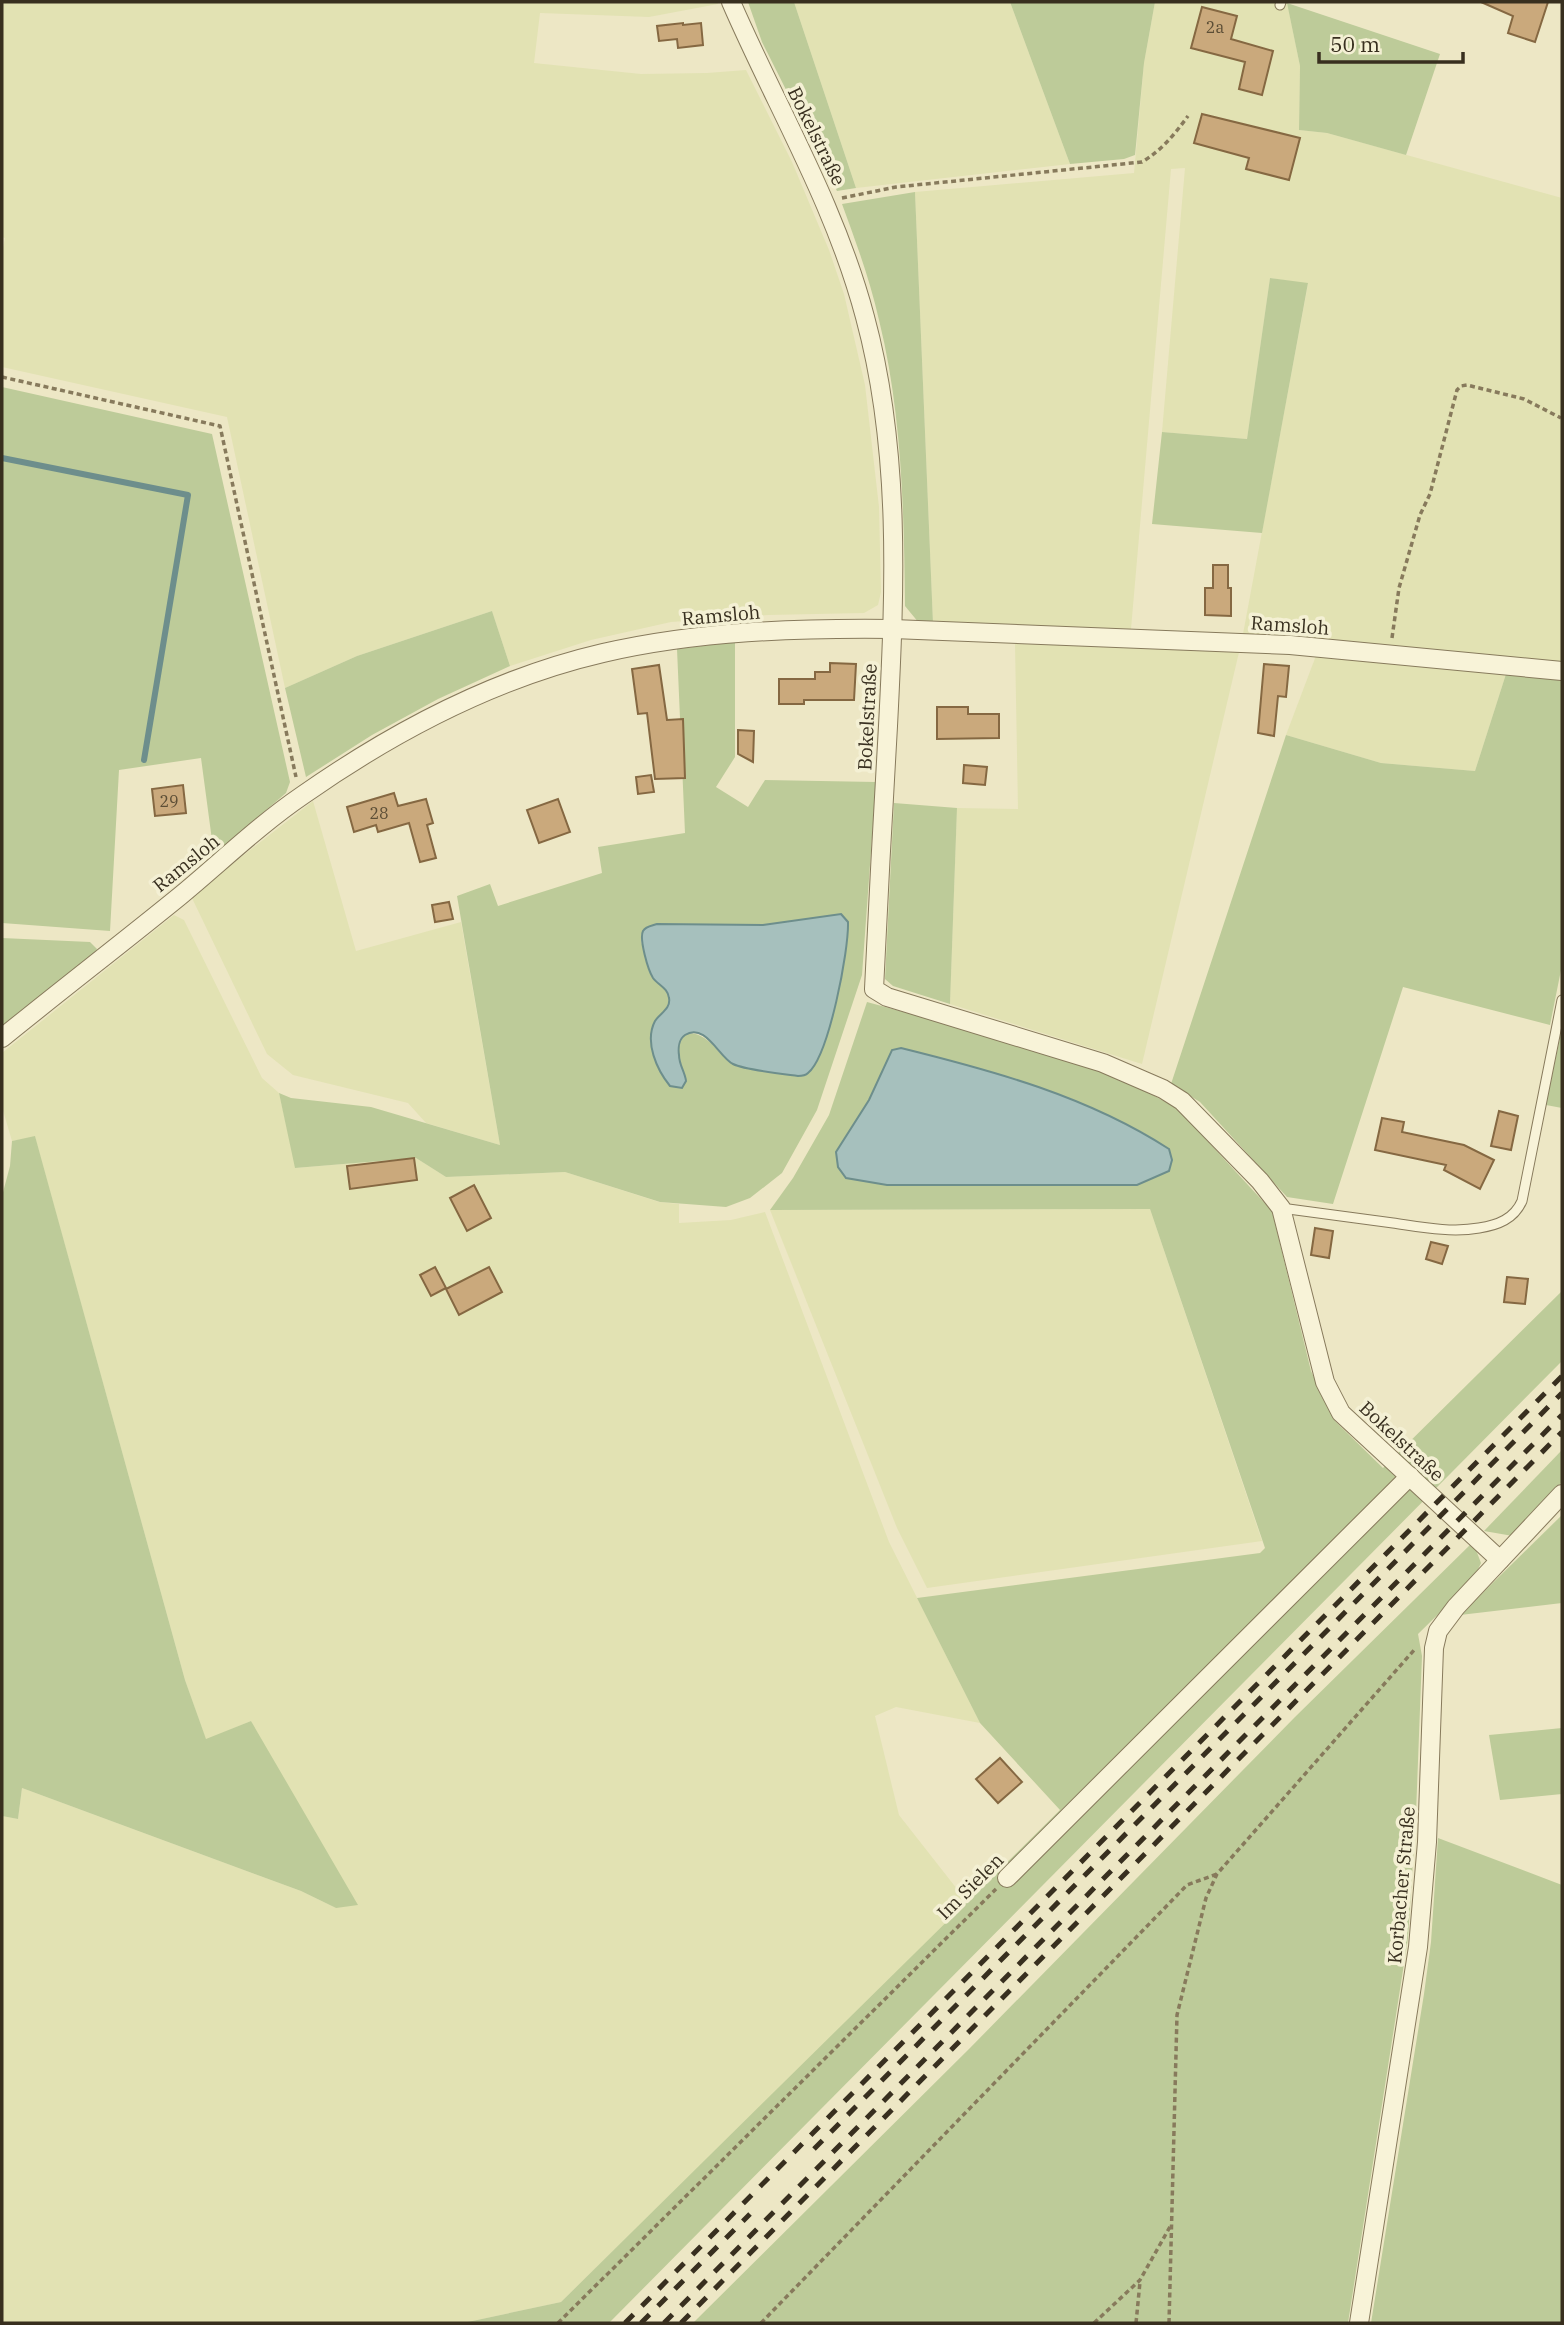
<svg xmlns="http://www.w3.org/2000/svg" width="1564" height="2325" font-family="'IBM Plex Serif',serif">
<rect width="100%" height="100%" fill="#ede7c5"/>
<!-- farmland -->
<g fill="#e2e2b3">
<path d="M 2,2 L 717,2 L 718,4 L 649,17 L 540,13 L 534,63 L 641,74 L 707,73 L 746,70 L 792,162 L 829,250 L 844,294 L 865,385 L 879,507 L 881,592 L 878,605 L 864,613 L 768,615 L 671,622 L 591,640 L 510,666 L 492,611 L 357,656 L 285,688 L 227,417 L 2,367 L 2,253 L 5,238 L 2,237 Z"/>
<path d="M 794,2 L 1010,2 L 1070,164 L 856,188 Z"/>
<path d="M 1155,2 L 1287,2 L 1300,66 L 1299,130 L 1327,133 L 1562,198 L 1562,663 L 1317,643 L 1243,634 L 1308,284 L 1270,278 L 1247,439 L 1162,432 L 1185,168 L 1171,169 L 1131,629 L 933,623 L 915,192 L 1134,173 L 1144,63 Z"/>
<path d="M 1015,644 L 1240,648 L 1142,1064 L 950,1004 L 957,808 L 1018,809 Z"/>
<path d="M 1317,653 L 1506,674 L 1475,771 L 1381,763 L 1286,735 Z"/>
<path d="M 313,801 L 356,951 L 461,922 L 500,1145 L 426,1123 L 408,1103 L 293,1075 L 267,1054 L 191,896 Z"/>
<path d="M 174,915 L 184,920 L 262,1078 L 279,1093 L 296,1168 L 416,1158 L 446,1177 L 565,1172 L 659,1202 L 679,1204 L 679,1223 L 731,1220 L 765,1212 L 889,1542 L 980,1723 L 896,1707 L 875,1716 L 899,1815 L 968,1903 L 561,2302 L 463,2323 L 2,2323 L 2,1816 L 18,1819 L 22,1788 L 301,1891 L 336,1908 L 251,1721 L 206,1740 L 185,1680 L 35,1137 L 12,1141 L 2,1107 L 2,1053 Z"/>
<path d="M 1150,1209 L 1262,1541 L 927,1588 L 897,1528 L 770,1210 Z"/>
</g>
<!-- green -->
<g fill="#bdcb99" fill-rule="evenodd">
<path d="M 748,2 L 794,2 L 856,188 L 837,191 L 762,42 Z"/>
<path d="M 1010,2 L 1155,2 L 1144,63 L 1135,155 L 1124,159 L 1070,164 Z"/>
<path d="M 1287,3 L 1440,54 L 1406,155 L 1327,133 L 1299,130 L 1300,66 Z"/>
<path d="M 915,192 L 933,623 L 919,623 L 905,606 C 904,511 902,413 879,320 C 870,280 856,242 842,204 Z"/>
<path d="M 1270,278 L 1308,283 L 1262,533 L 1152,524 L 1162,432 L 1247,439 Z"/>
<path d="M 2,387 L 212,434 L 290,782 L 286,793 L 214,855 L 201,758 L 119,770 L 110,931 L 2,923 Z"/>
<path d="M 492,611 L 510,666 L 438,699 L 372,735 L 306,777 L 285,688 L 357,656 Z"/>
<path d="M 735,642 L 735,757 L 716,787 L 748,807 L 765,780 L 876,782 L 862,975 L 817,1110 L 782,1173 L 750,1198 L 726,1207 L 660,1202 L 565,1172 L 446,1177 L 416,1158 L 295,1168 L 279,1093 L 291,1098 L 371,1107 L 500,1145 L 457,896 L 490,884 L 498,906 L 602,873 L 598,847 L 685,833 L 677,649 ZM 840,914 L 720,1053 C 690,1016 666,1037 685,1074 L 653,1045 L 655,1021 L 668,1006 L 669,998 L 665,989 L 652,977 L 641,941 L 642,933 L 657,924 L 763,925 Z"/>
<path d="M 1506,674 L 1562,679 L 1562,965 L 1550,1025 L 1403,987 L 1333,1204 L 1287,1197 L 1200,1102 L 1171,1084 L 1286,735 L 1381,763 L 1475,771 Z"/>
<path d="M 894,803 L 957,808 L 950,1004 L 893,986 L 885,979 Z"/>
<path d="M 2,938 L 90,942 L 97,949 L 95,956 L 2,1028 Z"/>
<path d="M 867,1002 L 1050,1052 L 1133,1084 L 1178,1109 L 1272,1211 L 1311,1371 L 1335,1421 L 1383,1468 L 1562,1291 L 1562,1361 L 609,2323 L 463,2323 L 561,2302 L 1060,1810 L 980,1723 L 917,1598 L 1260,1553 L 1265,1548 L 1150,1209 L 770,1210 L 793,1178 L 829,1115 ZM 892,1050 L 1072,1099 L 1142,1132 L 1169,1149 L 1169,1171 L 1137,1185 L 887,1185 L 869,1100 Z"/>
<path d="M 1562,1028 L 1562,1108 L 1546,1105 Z"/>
<path d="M 35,1136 L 185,1680 L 206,1739 L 251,1721 L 358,1905 L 336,1908 L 301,1891 L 22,1788 L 18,1819 L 2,1816 L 2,1196 L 10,1166 L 12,1141 Z"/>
<path d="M 1562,1450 L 1562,1482 L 1513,1536 L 1484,1531 Z"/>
<path d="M 1562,1515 L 1562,1603 L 1460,1615 Z"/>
<path d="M 1473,1542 L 1481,1563 L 1473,1580 L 1418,1634 L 1422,1656 L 1416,1814 L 1408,1938 L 1348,2323 L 693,2323 L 970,2048 L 1295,1717 Z"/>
<path d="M 1562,1728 L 1562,1794 L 1500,1800 L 1489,1735 Z"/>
<path d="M 1438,1838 L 1562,1885 L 1562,2323 L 1371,2323 L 1424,1994 L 1431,1942 Z"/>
</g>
<!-- water -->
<g fill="#a6c0bd" stroke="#6d8e8c" stroke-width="2">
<path d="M 841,914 L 848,922 C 849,950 829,1056 808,1073 C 806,1075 801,1076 798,1076 C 783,1074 745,1070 733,1064 C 719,1057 705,1022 685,1035 C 679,1039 678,1048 679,1055 C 679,1065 685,1072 686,1081 L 682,1088 L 670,1086 C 657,1070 644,1042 655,1021 C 660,1013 671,1009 669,998 C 668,988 658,985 653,978 C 648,970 639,939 643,931 C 646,926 651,926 657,924 L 763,925 Z"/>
<path d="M 901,1048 C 994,1071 1087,1096 1169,1149 L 1172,1160 L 1169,1171 L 1137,1185 L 887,1185 L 846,1178 L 838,1167 L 836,1152 L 869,1100 L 892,1050 Z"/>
</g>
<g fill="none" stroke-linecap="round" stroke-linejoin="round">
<!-- stream -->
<path stroke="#6d8e8c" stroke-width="6" d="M 2,458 L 188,495 L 144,760"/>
</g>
<!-- building -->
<g fill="#caa97c" stroke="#856842" stroke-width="2">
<path d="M 1481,2 L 1548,2 L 1535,42 L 1508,33 L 1513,16 Z"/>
<path d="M 1202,7 L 1237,16 L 1231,39 L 1273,51 L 1262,95 L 1239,89 L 1245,62 L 1191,48 Z"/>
<path d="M 683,23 L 683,25 L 701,23 L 703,45 L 678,48 L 677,39 L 659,41 L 657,26 Z"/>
<path d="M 1202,114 L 1300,138 L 1289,180 L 1246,169 L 1249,158 L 1194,143 Z"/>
<path d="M 1213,565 L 1228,565 L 1228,588 L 1231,588 L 1231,616 L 1205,615 L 1205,588 L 1213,588 Z"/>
<path d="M 830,663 L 856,664 L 854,700 L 804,700 L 804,704 L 779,704 L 779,679 L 815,679 L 815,672 L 830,672 Z"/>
<path d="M 1264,664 L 1289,666 L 1286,697 L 1278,696 L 1274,736 L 1258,733 Z"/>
<path d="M 659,665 L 667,720 L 683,719 L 685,778 L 655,779 L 647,713 L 638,714 L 632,669 Z"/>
<path d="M 937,707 L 968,707 L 968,714 L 999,714 L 999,738 L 937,739 Z"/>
<path d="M 738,730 L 754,731 L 753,762 L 738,754 Z"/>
<path d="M 964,765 L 987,767 L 985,785 L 963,783 Z"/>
<path d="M 651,775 L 654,792 L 638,794 L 636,777 Z"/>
<path d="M 183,785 L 186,813 L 155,816 L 152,789 Z"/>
<path d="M 394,793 L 398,806 L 426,799 L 433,823 L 427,825 L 436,858 L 420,862 L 409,823 L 378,832 L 376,825 L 354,832 L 347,807 Z"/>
<path d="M 558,799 L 570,832 L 539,843 L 527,810 Z"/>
<path d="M 449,902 L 453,919 L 435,922 L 432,905 Z"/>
<path d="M 1499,1111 L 1518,1116 L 1511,1150 L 1491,1146 Z"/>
<path d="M 1382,1118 L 1404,1122 L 1402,1132 L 1464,1145 L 1494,1160 L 1480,1189 L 1444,1170 L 1446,1165 L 1375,1150 Z"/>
<path d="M 414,1158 L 417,1180 L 350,1189 L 347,1166 Z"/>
<path d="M 474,1185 L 491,1218 L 467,1231 L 450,1198 Z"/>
<path d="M 1315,1228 L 1333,1231 L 1329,1258 L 1311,1255 Z"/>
<path d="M 1431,1242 L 1448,1246 L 1442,1264 L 1426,1259 Z"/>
<path d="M 435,1267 L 446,1288 L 431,1296 L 420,1275 Z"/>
<path d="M 489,1267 L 502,1292 L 459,1315 L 446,1289 Z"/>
<path d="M 1507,1277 L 1528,1279 L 1525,1304 L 1504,1302 Z"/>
<path d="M 1000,1758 L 1022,1782 L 998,1803 L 976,1779 Z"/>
</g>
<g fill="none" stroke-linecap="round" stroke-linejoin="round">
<!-- service casing -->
<g stroke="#877a5c" stroke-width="11">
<g id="service">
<path d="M 1280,5 L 1281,2"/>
<path d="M 1281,1208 C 1319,1213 1356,1218 1393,1223 C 1421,1227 1451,1233 1479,1228 C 1498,1225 1514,1219 1522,1201 L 1562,1000"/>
</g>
</g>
<!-- minor casing -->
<g stroke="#877a5c" stroke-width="20">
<g id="minor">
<path d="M 731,2 C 777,108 835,204 865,317 C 901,450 895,589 888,726 C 883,814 878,901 874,989 L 887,997 L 1103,1063 L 1163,1089 L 1182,1101 L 1260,1181 L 1281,1208 L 1325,1382 L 1341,1413 L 1500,1560"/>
<path d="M 2,1038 C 61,990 121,944 180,896 C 220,863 259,825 303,795 C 393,732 495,678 603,653 C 698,631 796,628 893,629 L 1290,645 L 1562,671"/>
<path d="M 1007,1878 L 1410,1476"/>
<path d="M 1359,2323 L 1418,1947 L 1427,1842 L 1434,1648 L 1438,1631 L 1456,1607 L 1562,1494"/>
</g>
</g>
<!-- path -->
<g stroke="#877a5c" stroke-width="3.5" stroke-dasharray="5 3.5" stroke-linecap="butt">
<path d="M 842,198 L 896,187 L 1142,162 C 1162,150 1174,135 1188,116"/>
<path d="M 2,377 L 220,426 L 296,777"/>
<path d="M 1392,638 L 1399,588 L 1420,515 L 1430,494 L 1457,390 L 1461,386 L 1467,385 L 1524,399 L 1561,418"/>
<path d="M 558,2323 L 996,1889"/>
<path d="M 761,2323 L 1187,1885 L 1217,1874"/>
<path d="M 1094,2323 L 1140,2280 L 1171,2225"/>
<path d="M 1136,2323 L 1140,2282"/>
<path d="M 1169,2323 L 1177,2015 L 1206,1898 L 1217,1874 L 1415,1649"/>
</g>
<!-- service -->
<use href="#service" stroke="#f8f3d8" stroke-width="9"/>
<!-- minor -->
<use href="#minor" stroke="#f8f3d8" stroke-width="18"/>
<!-- rail -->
<g stroke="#382f1f" stroke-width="5" stroke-dasharray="12 12" stroke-linecap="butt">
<path d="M 814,2149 L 1562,1393"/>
<path d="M 625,2323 L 1562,1376"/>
<path d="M 641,2323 L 750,2214"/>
<path d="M 664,2323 L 1562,1415"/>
<path d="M 681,2323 L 1562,1432"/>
</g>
</g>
<g text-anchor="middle" stroke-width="7" stroke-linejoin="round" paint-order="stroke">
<!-- number labels -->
<g font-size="16" fill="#5c4e36">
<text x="1215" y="33">2a</text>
<text x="169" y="807">29</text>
<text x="379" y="819">28</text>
</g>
<!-- street labels -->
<g font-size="19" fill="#382f1f" stroke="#f4f0d4">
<text transform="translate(817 136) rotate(64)" y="7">Bokelstraße</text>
<text transform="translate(721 615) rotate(-5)" y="7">Ramsloh</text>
<text transform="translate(1290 625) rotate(4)" y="7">Ramsloh</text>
<text transform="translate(867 717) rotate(-87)" y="7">Bokelstraße</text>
<text transform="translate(186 863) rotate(-39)" y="7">Ramsloh</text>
<text transform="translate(1402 1441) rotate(43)" y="7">Bokelstraße</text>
<text transform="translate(1401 1885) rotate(-85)" y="7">Korbacher Straße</text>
<text transform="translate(970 1886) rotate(-45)" y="7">Im Sielen</text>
</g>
</g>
<!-- border -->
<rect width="1564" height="2325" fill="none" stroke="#382f1f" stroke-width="7"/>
<!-- scale -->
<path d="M1319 52v10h144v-10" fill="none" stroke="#382f1f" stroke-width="3.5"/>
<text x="1330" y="52" font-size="21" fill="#382f1f" stroke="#f4f0d4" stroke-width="5" paint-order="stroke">50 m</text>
</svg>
